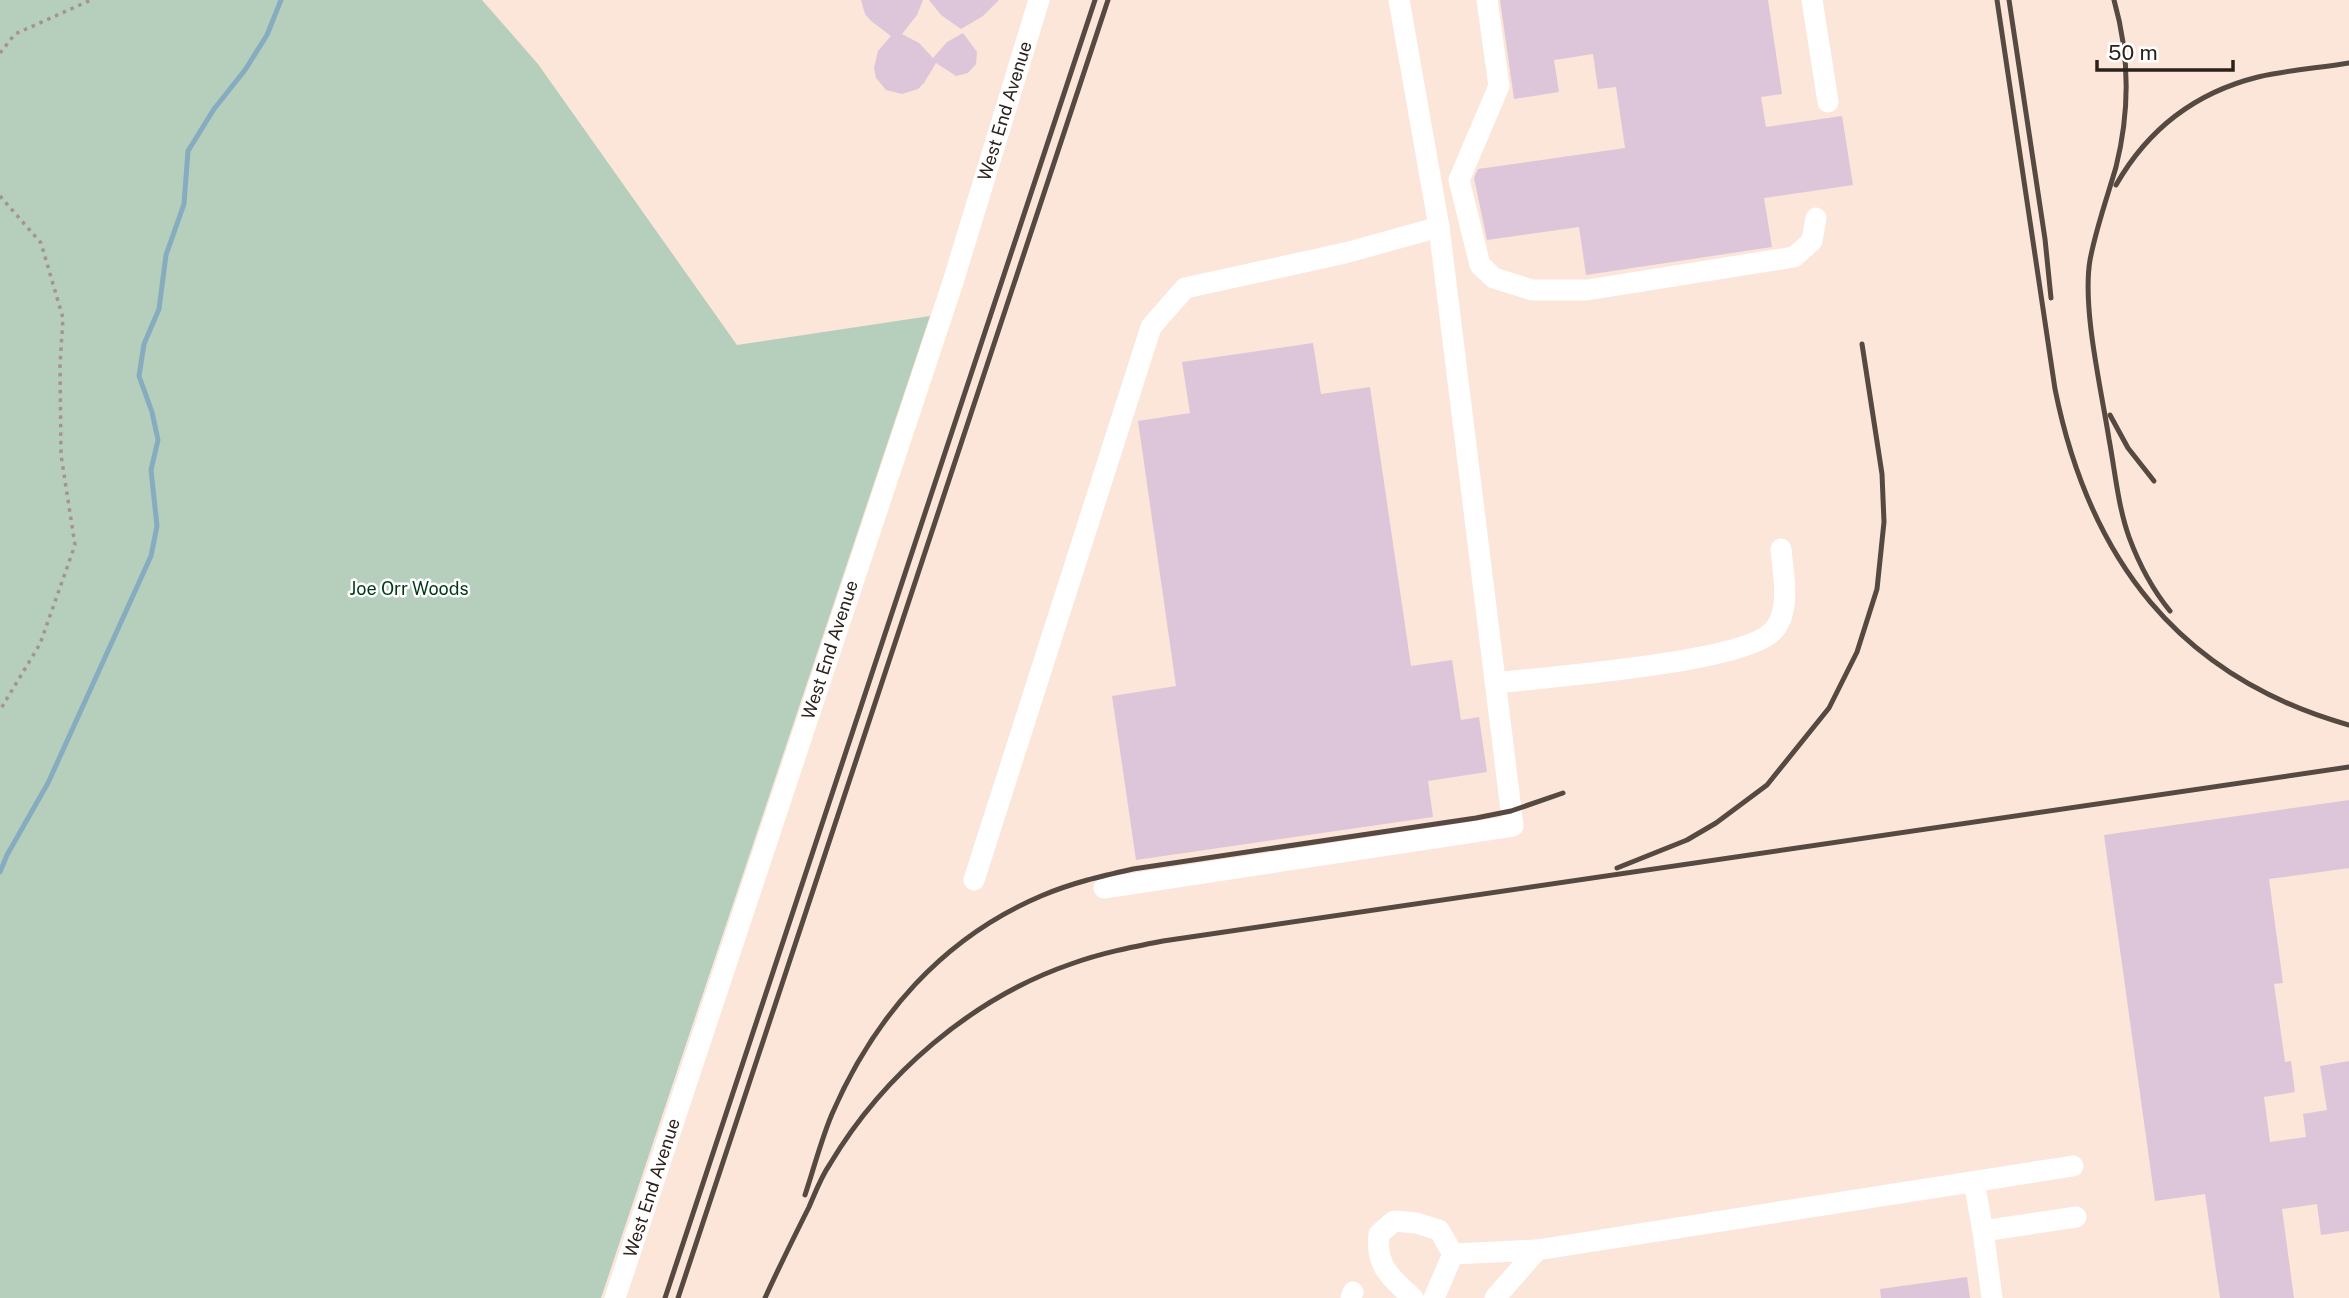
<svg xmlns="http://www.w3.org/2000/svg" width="2349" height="1298" font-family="'Public Sans',sans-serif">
<rect width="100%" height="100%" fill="#fce6d9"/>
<!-- green -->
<path fill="#b6cfbc" d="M 0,0 L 482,0 L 538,64 L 737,345 L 930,316 L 601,1298 L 0,1298 Z"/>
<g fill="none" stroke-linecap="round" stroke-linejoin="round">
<!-- stream -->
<path stroke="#86acc0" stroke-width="5" d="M 0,872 L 7,855 L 48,783 L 151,556 L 157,526 L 151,470 L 158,440 L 152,412 L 139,376 L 144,344 L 159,309 L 166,255 L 184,204 L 188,151 L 214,109 L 245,70 L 267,35 L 281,0"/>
</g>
<!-- building -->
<g fill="#ddc6da">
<path d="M 861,0 L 923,0 L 917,15 L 902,34 L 919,43 L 933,58 L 947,42 L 963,33 L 977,52 L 976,64 L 968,73 L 956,76 L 936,63 L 924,83 L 918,89 L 902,94 L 886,90 L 876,78 L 874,68 L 878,51 L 891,36 L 871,21 L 865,14 Z"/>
<path d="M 929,0 L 999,0 L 983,16 L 961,29 L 941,15 Z"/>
<path d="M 1500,0 L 1768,0 L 1782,94 L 1761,97 L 1766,127 L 1842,116 L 1853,185 L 1764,198 L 1772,247 L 1586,275 L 1579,227 L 1487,240 L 1474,178 L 1478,169 L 1625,148 L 1616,87 L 1598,89 L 1593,54 L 1554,60 L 1559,92 L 1514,99 Z"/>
<path d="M 1313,343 L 1321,394 L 1370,387 L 1411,666 L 1452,660 L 1461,720 L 1479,717 L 1487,772 L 1428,781 L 1433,817 L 1136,860 L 1112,696 L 1176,686 L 1138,421 L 1190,413 L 1182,362 Z"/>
<path d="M 2349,800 L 2349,868 L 2269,879 L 2283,983 L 2274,984 L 2285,1062 L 2291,1061 L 2295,1092 L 2264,1097 L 2270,1142 L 2306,1137 L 2303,1114 L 2327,1110 L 2320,1066 L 2349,1061 L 2349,1231 L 2321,1235 L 2317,1204 L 2282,1209 L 2294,1298 L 2220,1298 L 2205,1194 L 2155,1201 L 2104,835 Z"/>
<path d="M 1967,1277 L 1970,1298 L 1881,1298 L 1880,1289 Z"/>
</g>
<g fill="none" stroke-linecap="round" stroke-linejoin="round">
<!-- path -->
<g stroke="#a5948a" stroke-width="3.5" stroke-dasharray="3.5 5" stroke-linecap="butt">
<path d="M 0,53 L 15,34 L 91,0"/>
<path d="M 0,196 L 41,243 L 63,318 L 60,365 L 61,455 L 75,545 L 40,644 L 0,710"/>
</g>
<!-- minor -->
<g stroke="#fff" stroke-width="21">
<path d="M 1487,0 L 1499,86 L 1459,180 L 1480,265 L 1494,278 L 1532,290 L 1587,290 L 1794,257 L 1812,241 L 1816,218"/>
<path d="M 1812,0 L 1828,102"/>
<path d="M 1496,683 C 1548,677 1740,663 1772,632 C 1792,613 1783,574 1781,549"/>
<path d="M 974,880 L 1151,327 L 1185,288 L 1345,253 L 1439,227"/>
<path d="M 1104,888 L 1513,826 L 1439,227 L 1399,0"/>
<path d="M 1974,1182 L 1983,1231 L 2076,1217"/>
<path d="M 1983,1231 L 1992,1298"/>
<path d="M 1453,1254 L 1537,1250 L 2073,1166"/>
<path d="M 615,1298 L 953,282 L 1039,0"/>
<path d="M 1351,1298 L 1353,1292"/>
<path d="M 1413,1298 C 1391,1278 1375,1266 1379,1234 L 1394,1221 L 1416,1223 L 1439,1230 L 1453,1254 L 1434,1298"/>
<path d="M 1495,1298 L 1537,1250"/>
</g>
<!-- rail -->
<g stroke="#564942" stroke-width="5">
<path d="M 1997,0 L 2055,389 C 2089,558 2178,677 2349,725"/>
<path d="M 2009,0 L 2045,239 L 2051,298"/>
<path d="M 2114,0 C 2130,56 2130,111 2116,167 C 2107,198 2096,228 2090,260 C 2082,308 2101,388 2109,439 C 2115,471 2118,506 2129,537 C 2139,564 2152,589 2170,611"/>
<path d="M 2116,185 C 2148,129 2194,93 2258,77 C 2287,70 2319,68 2349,63"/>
<path d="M 2110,415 L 2128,448 L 2154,481"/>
<path d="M 1617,868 L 1687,840 L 1716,823 L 1767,785 L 1829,708 L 1857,652 L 1877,589 L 1884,522 L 1882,474 L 1862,344"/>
<path d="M 805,1195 C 814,1168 821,1140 832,1114 C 874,1017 942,938 1041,896 C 1071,883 1102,876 1133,869 L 1476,818 L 1511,811 L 1563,793"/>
<path d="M 665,1298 L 1095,0"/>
<path d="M 678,1298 L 1108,0"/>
<path d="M 765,1298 C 779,1267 794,1237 809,1207 C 815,1193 821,1177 830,1164 C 883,1075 972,998 1071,964 C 1101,953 1132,947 1163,941 L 2349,767"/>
</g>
</g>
<g text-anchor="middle" stroke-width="5" stroke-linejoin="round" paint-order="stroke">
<!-- street labels -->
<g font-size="18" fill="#2c221c" stroke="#fff">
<text transform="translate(1005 111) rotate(-73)" y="6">West End Avenue</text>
<text transform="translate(830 650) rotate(-72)" y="6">West End Avenue</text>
<text transform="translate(652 1188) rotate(-72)" y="6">West End Avenue</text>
</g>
<!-- park labels -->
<g font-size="18" fill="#00391a" stroke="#fff">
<text x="409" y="595">Joe Orr Woods</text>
</g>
</g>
<!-- scale -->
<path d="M2097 60v10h136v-10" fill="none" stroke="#2c221c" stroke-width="3.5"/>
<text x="2108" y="60" font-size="21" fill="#2c221c" stroke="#ffffff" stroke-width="5" paint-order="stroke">50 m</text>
</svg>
